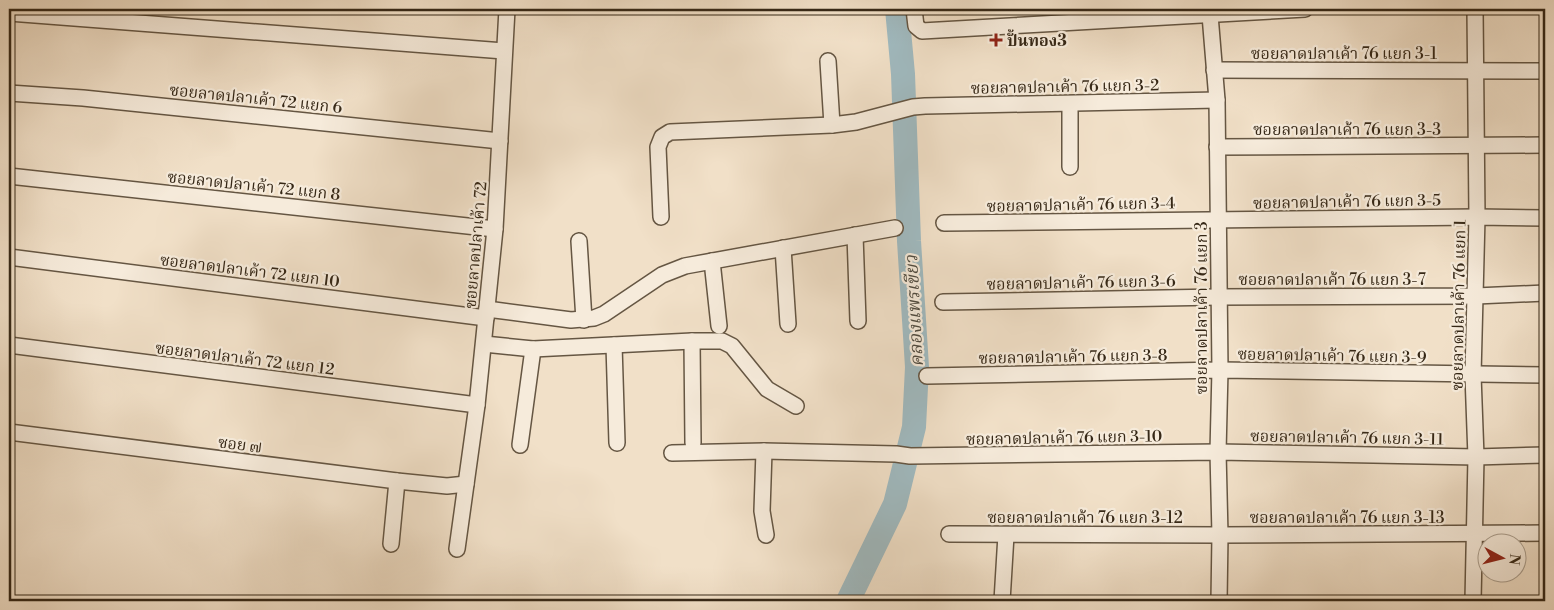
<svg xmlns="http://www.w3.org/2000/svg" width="1554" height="610" font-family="'Libre Bodoni','Noto Serif Thai',serif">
<rect width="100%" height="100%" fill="#f1e0c8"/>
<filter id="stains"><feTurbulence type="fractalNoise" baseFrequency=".004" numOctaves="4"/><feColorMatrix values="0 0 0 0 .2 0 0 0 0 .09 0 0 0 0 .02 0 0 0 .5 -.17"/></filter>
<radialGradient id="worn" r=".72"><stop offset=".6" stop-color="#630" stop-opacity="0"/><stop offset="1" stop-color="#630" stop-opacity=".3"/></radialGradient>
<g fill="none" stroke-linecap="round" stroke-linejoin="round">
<!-- river -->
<path stroke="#a0bac0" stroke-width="24" d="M 848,601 L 895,504 L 914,427 L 917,367 L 909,241 L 903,74 L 897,9"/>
<!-- street casing -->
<g stroke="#655643" stroke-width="18">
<g id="street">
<path d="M 914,9 L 916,26 L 922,31 L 1305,9"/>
<path d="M 9,13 L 504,51"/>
<path d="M 1210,15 L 1217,100 L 1220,370 L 1218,452 L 1220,535 L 1219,601"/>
<path d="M 828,61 L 832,125"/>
<path d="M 1214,70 L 1545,71"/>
<path d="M 9,93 L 83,98 L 500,141"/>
<path d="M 1070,104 L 1070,167"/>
<path d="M 1217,147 L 1545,145"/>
<path d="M 9,176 L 495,229"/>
<path d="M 661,217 L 658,147 L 662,137 L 670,132 L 832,125 L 856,122 L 913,107 L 925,106 L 1217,100"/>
<path d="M 944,223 L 1477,217 L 1545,218"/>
<path d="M 855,235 L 858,321"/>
<path d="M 579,241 L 584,320"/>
<path d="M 783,248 L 788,324"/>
<path d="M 9,257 L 486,318"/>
<path d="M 712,261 L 719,326"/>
<path d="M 943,302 L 1218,297 L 1476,296 L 1545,293"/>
<path d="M 487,309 L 571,320 L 594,318 L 604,314 L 662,275 L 685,266 L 895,228"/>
<path d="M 692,341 L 693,443"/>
<path d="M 484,344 L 533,349 L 692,341 L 722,341 L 732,346 L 767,389 L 796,406"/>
<path d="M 9,345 L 477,405"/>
<path d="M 614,345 L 617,443"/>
<path d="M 927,376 L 1220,370 L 1545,375"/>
<path d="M 9,432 L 397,481 L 447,486 L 466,484"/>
<path d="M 520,445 L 533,349"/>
<path d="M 764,451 L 762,511 L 766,535"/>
<path d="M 672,453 L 764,451 L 896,454 L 910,456 L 1218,452 L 1476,457 L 1545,455"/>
<path d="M 949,534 L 1220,535 L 1545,533"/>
<path d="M 391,544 L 397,481"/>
<path d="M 457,549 L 477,405 L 495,229 L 507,9"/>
<path d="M 1002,601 L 1006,535"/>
<path d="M 1473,601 L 1476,457 L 1473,375 L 1477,217 L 1475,9"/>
</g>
</g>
<!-- street -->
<use href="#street" stroke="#f6ebdb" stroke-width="15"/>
</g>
<!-- markers -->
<path fill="#8f2418" stroke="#f6ebdb" stroke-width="2" d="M993.5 32.5h5v5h5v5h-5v5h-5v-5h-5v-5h5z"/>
<g text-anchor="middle" stroke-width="4.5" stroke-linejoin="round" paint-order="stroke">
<!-- poi labels -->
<g font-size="16" font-weight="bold" fill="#362817" stroke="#f6ebdb" text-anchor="start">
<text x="1007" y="46">ปั้นทอง3</text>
</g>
<!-- street labels -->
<g font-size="16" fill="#362817" stroke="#f6ebdb">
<text x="1344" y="59">ซอยลาดปลาเค้า 76 แยก 3-1</text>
<text transform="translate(1065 86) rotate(-1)" y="6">ซอยลาดปลาเค้า 76 แยก 3-2</text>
<text transform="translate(256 98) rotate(6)" y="6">ซอยลาดปลาเค้า 72 แยก 6</text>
<text x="1347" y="135">ซอยลาดปลาเค้า 76 แยก 3-3</text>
<text transform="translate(254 185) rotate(6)" y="6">ซอยลาดปลาเค้า 72 แยก 8</text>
<text transform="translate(1347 201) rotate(-1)" y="6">ซอยลาดปลาเค้า 76 แยก 3-5</text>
<text transform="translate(1081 204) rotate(-1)" y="6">ซอยลาดปลาเค้า 76 แยก 3-4</text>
<text transform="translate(475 245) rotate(-85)" y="6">ซอยลาดปลาเค้า 72</text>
<text transform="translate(250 270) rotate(7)" y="6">ซอยลาดปลาเค้า 72 แยก 10</text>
<text x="1332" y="285">ซอยลาดปลาเค้า 76 แยก 3-7</text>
<text transform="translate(1081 282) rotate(-1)" y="6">ซอยลาดปลาเค้า 76 แยก 3-6</text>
<text transform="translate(1458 305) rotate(-89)" y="6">ซอยลาดปลาเค้า 76 แยก 1</text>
<text transform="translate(1201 308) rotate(-90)" y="6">ซอยลาดปลาเค้า 76 แยก 3</text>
<text transform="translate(1332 355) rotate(1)" y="6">ซอยลาดปลาเค้า 76 แยก 3-9</text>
<text transform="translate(1073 356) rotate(-1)" y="6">ซอยลาดปลาเค้า 76 แยก 3-8</text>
<text transform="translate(245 358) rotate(7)" y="6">ซอยลาดปลาเค้า 72 แยก 12</text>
<text transform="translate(1064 437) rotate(-1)" y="6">ซอยลาดปลาเค้า 76 แยก 3-10</text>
<text transform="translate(1347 437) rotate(1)" y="6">ซอยลาดปลาเค้า 76 แยก 3-11</text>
<text transform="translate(240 444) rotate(7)" y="6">ซอย ๗</text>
<text x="1085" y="523">ซอยลาดปลาเค้า 76 แยก 3-12</text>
<text x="1347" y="523">ซอยลาดปลาเค้า 76 แยก 3-13</text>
</g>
<!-- water labels -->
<g font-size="18" font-style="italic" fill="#504c41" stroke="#f6ebdb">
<text transform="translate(914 311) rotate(-93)" y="6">คลองแพรเขียว</text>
</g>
</g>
<!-- margin -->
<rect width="1554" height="610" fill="none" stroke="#f1e0c8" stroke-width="30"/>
<rect x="10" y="10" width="1534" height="590" fill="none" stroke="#362817" stroke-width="2.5"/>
<rect x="15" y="15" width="1524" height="580" fill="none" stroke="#362817"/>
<!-- north arrow -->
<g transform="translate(1502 558) rotate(97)"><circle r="24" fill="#f6ebdb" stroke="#a99d8d"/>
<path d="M0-4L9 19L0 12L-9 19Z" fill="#8f2418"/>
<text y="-8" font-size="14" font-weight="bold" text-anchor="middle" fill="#362817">N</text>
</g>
<rect width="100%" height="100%" filter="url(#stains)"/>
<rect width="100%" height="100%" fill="url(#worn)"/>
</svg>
